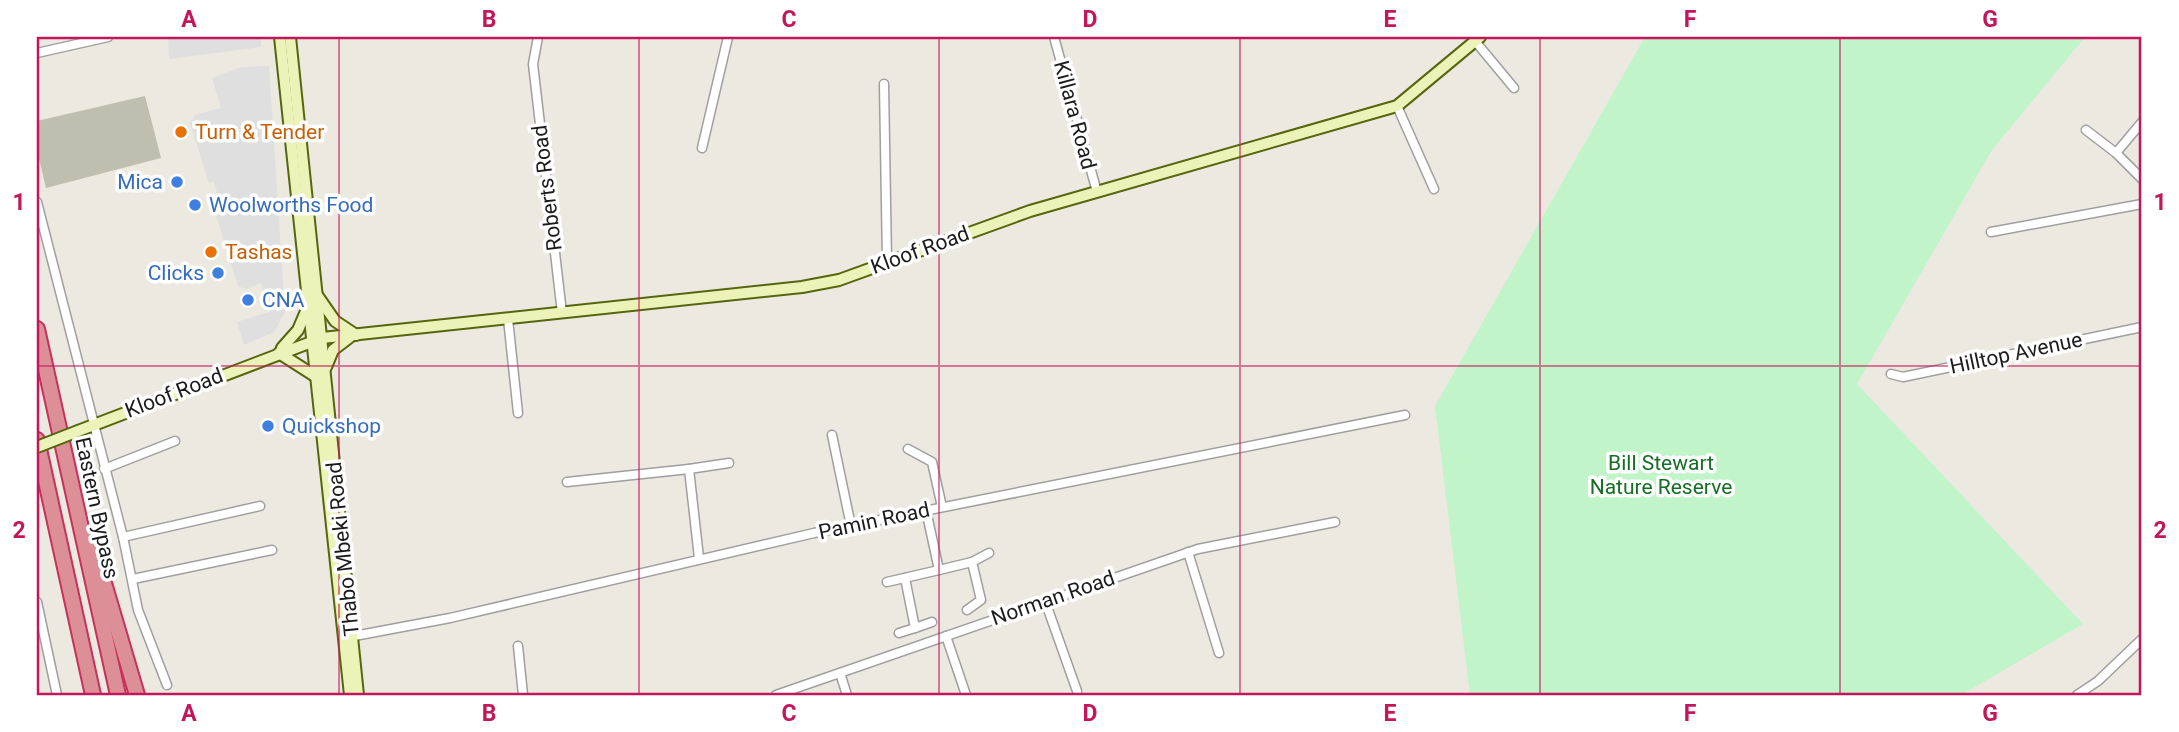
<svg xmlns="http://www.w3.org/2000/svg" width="2179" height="732" font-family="Roboto,sans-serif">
<rect width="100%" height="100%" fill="#ece9e1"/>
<!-- construction -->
<path fill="#bebfae" d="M 145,96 L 161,158 L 46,188 L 37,150 L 37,121 Z"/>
<!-- park -->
<path fill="#c1f4c9" d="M 1645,37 L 2085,37 L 1992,150 L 1857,384 L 2083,624 L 1961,695 L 1470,695 L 1435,406 Z"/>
<!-- parking -->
<g fill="#dfdfdf">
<path d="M 168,37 L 261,37 L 261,47 L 169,59 Z"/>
<path d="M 269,66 L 285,312 L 274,332 L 244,345 L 237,322 L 269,312 L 261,283 L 245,289 L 238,286 L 214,209 L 221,206 L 214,182 L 209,183 L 190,123 L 195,115 L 221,108 L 212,78 L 241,67 Z"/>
</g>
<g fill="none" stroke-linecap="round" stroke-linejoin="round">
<!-- minor casing -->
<g stroke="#9f9f9f" stroke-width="11">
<g id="minor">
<path d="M 538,37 L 533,64 L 562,313"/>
<path d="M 1054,37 L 1097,192"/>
<path d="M 1475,41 L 1514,88"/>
<path d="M 37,53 L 108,37"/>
<path d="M 884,84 L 887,262"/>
<path d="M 1397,106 L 1434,189"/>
<path d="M 2086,130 L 2116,153 L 2142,179"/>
<path d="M 702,148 L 728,37"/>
<path d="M 2116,153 L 2142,122"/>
<path d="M 37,202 L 123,537 L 138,610 L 167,685"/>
<path d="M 1991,232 L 2142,204"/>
<path d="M 508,319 L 518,413"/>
<path d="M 1891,374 L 1903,377 L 2142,327"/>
<path d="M 832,435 L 851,526"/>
<path d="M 908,449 L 932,462 L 942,507"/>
<path d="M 104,469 L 175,441"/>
<path d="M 689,469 L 729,463"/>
<path d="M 567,482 L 689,469 L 699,558"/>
<path d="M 926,510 L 939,570 L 972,562 L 989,553"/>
<path d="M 123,537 L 260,506"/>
<path d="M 1188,552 L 1219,653"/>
<path d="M 905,578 L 915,628 L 932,622"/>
<path d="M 133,579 L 272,550"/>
<path d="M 887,582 L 939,570"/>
<path d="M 1045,601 L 1077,691"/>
<path d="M 37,602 L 57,695"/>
<path d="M 967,610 L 981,600 L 972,562"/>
<path d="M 899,633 L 915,628"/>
<path d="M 946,636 L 966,695"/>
<path d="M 349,637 L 450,618 L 814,533 L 1405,415"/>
<path d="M 518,646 L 523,695"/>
<path d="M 840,673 L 847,695"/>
<path d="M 776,695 L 1198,549 L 1335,522"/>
<path d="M 2077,695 L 2098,681 L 2142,639"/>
</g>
</g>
<!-- secondary casing -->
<g stroke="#55660e" stroke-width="14">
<g id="secondary">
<path d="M 280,37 L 350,695"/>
<path d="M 290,37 L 358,695"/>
<path d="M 317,295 L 335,321 L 356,335"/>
<path d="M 282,348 L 298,330 L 307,309"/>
<path d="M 279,353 L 315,376"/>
<path d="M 326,367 L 333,350 L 350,337"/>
<path d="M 78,431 L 322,338 L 802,287 L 839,280 L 1030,211 L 1397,106 L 1480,37"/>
</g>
</g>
<!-- motorway casing -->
<g stroke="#c63259" stroke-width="18">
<g id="motorway">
<path d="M 37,329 L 118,695"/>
<path d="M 37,440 L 93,695"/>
<path d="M 91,539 L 137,695"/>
</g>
</g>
<!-- minor -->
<use href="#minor" stroke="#fff" stroke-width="8"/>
<!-- secondary -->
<use href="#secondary" stroke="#ebf3b8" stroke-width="10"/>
<!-- motorway -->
<use href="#motorway" stroke="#dd8f97" stroke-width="14"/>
<!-- secondary-bridge casing -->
<g stroke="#55660e" stroke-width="14" stroke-linecap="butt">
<path id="secondary-bridge" d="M 37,447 L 78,431"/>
</g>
<!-- secondary-bridge -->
<use href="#secondary-bridge" stroke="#ebf3b8" stroke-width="10"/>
</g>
<!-- grid -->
<path fill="none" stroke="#c2185b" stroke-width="2" stroke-opacity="0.55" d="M 339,37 L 339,695M 639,37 L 639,695M 939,37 L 939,695M 1240,37 L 1240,695M 1540,37 L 1540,695M 1840,37 L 1840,695M 37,366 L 2142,366"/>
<!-- markers -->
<g fill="#e8710a" stroke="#fff" stroke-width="2.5">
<circle cx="181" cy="132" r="7"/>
<circle cx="211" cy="252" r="7"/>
</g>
<g fill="#3f7fe0" stroke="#fff" stroke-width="2.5">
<circle cx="177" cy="182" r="7"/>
<circle cx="195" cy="205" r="7"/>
<circle cx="218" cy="273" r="7"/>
<circle cx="248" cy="300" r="7"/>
<circle cx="268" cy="426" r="7"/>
</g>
<g text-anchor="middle" stroke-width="7" stroke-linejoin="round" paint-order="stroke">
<!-- street labels -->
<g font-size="21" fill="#1b1b1b" stroke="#fff">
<text transform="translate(1075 115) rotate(75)" y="7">Killara Road</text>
<text transform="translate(547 188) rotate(-97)" y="7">Roberts Road</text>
<text transform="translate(920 250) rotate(-20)" y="7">Kloof Road</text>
<text transform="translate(2016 353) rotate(-12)" y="7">Hilltop Avenue</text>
<text transform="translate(174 393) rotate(-21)" y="7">Kloof Road</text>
<text transform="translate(97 508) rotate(78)" y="7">Eastern Bypass</text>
<text transform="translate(874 521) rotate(-12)" y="7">Pamin Road</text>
<text transform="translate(343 549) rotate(-96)" y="7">Thabo Mbeki Road</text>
<text transform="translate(1053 598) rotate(-19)" y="7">Norman Road</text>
</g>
<!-- food labels -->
<g font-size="21" fill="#c56008" stroke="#fff" text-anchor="start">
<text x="195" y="139">Turn &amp; Tender</text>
<text x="225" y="259">Tashas</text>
</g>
<!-- shop labels -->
<g font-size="21" fill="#366cbe" stroke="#fff" text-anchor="start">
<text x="163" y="189" text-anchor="end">Mica</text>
<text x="209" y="212">Woolworths Food</text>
<text x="204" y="280" text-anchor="end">Clicks</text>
<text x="262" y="307">CNA</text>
<text x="282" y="433">Quickshop</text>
</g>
<!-- park labels -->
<g font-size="21" fill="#146e23" stroke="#fff">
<text x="1661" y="470">Bill Stewart<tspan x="1661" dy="24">Nature Reserve</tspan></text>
</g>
</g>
<!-- border -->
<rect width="2179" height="732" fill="none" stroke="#ffffff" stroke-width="77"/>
<rect x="38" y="38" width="2102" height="656" fill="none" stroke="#c2185b" stroke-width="2.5"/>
<g font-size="23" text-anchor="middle" font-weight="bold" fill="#c2185b">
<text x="189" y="27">A</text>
<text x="489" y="27">B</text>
<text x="789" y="27">C</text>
<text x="1090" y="27">D</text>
<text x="1390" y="27">E</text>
<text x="1690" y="27">F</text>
<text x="1990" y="27">G</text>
<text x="19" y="210">1</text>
<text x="2160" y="210">1</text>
<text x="19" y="538">2</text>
<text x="2160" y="538">2</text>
<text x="189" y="721">A</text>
<text x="489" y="721">B</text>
<text x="789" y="721">C</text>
<text x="1090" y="721">D</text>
<text x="1390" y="721">E</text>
<text x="1690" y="721">F</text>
<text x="1990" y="721">G</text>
</g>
</svg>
